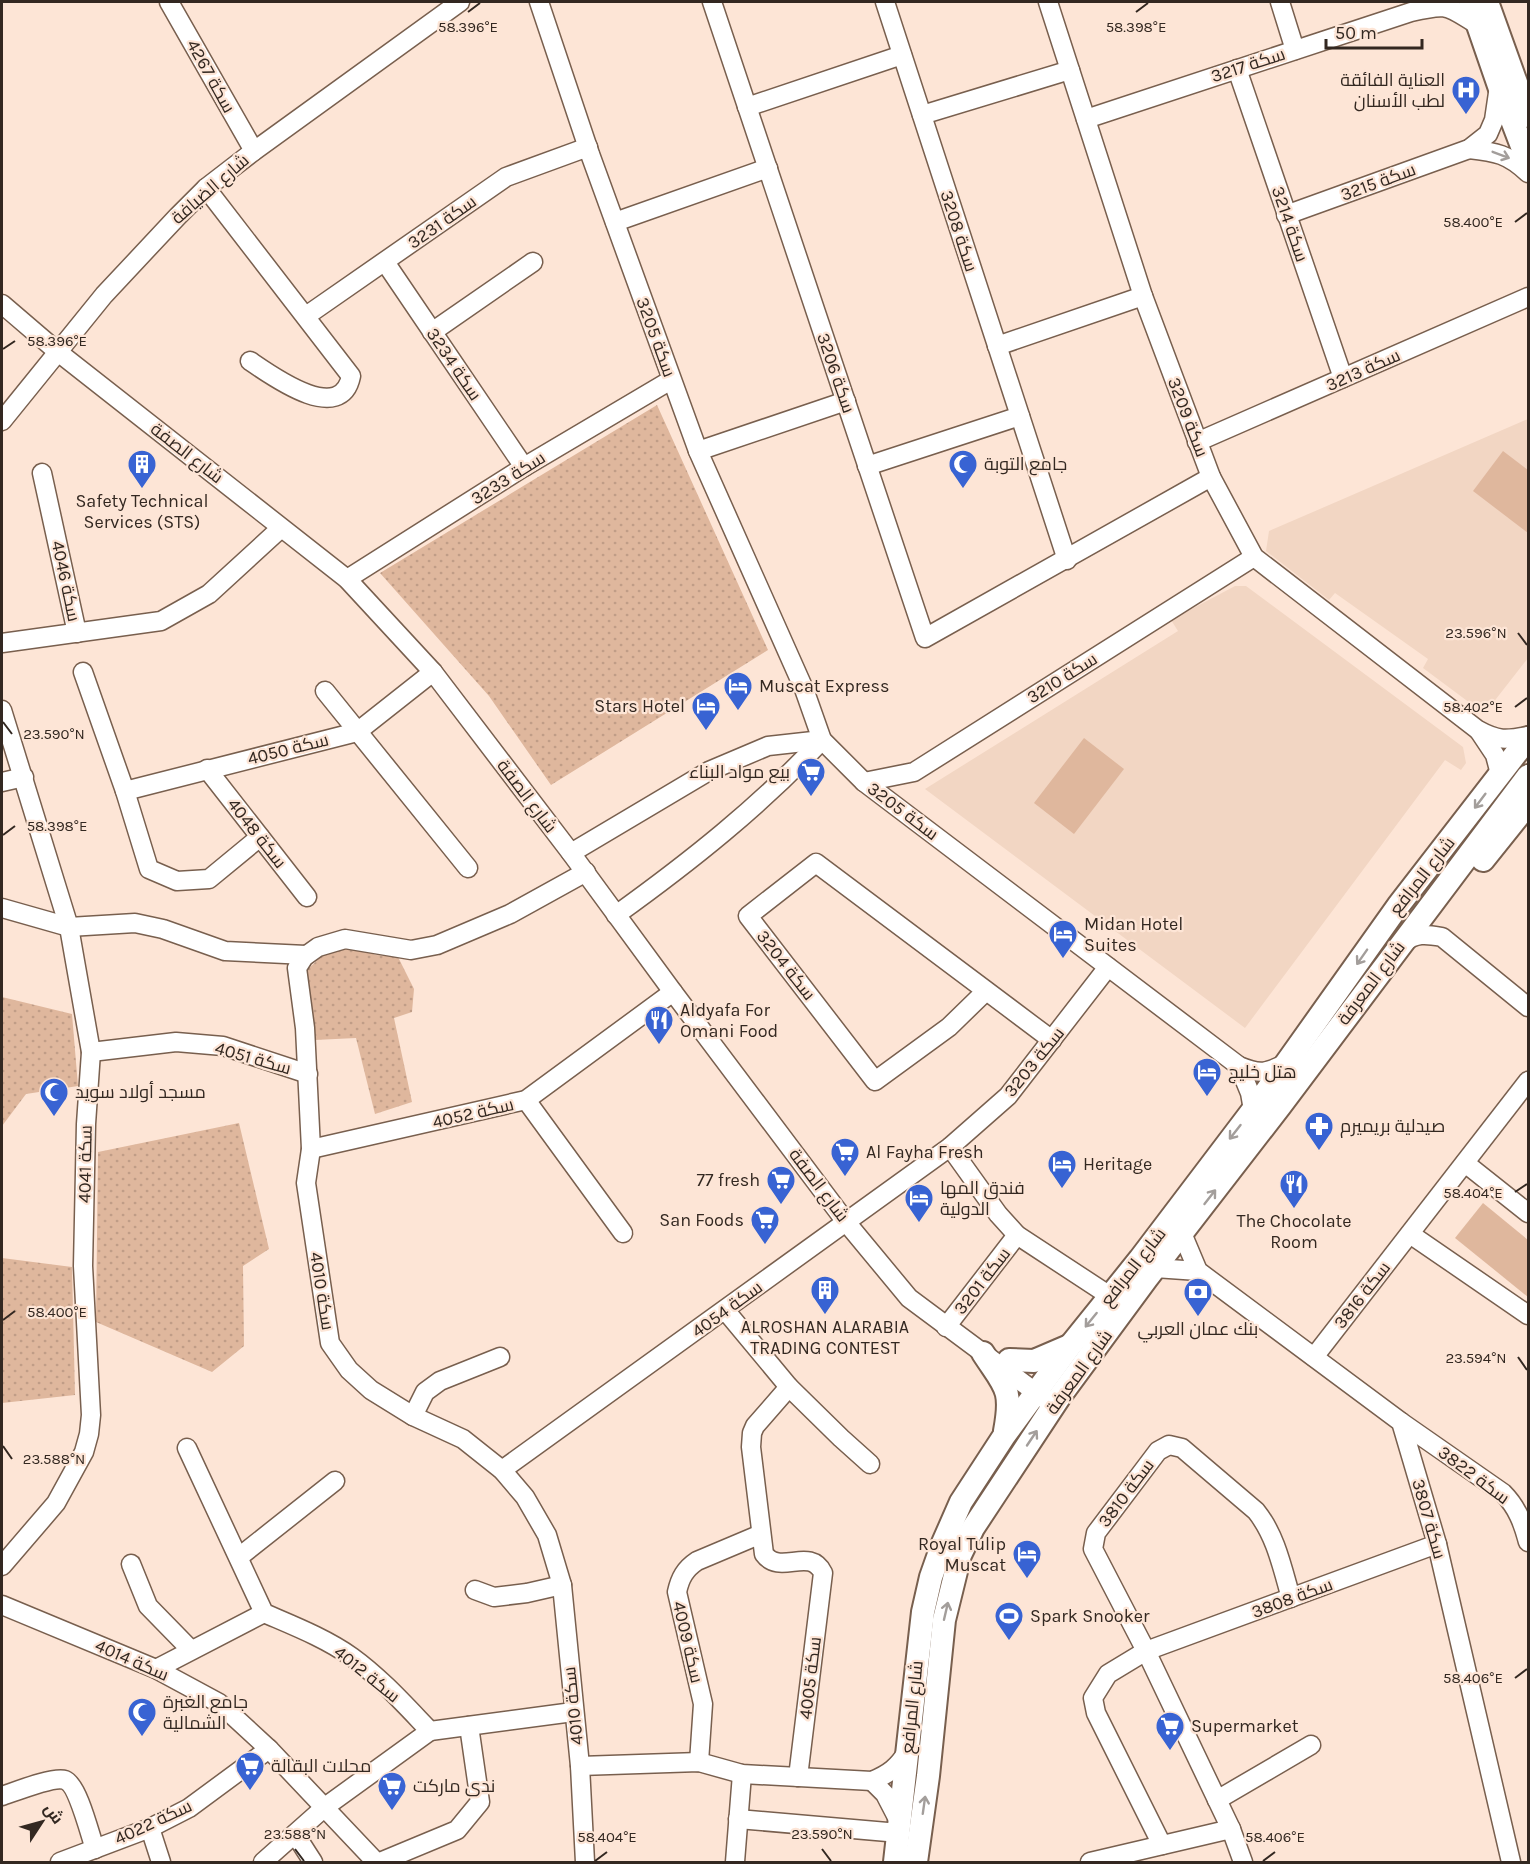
<svg xmlns="http://www.w3.org/2000/svg" width="1530" height="1864" font-family="Karla,Cairo,sans-serif">
<defs>
<pattern id="grass-dots" width="8" height="8" patternUnits="userSpaceOnUse" patternTransform="scale(1.5)"><rect width="8" height="8" fill="#dfb79d"/><path d="M2 2h.1M6 6h.1" fill="none" stroke="#c09d87" stroke-width="1.8" stroke-linecap="round"/></pattern>
</defs>
<rect width="100%" height="100%" fill="#fde5d6"/>
<!-- built -->
<g fill="#f2d6c3">
<path d="M 1528,419 L 1528,658 L 1489,708 L 1478,709 L 1423,668 L 1428,659 L 1335,593 L 1329,600 L 1266,551 L 1269,531 Z"/>
<path d="M 1235,586 L 1246,586 L 1463,747 L 1466,763 L 1461,770 L 1445,760 L 1245,1028 L 925,789 L 1178,631 L 1171,620 Z"/>
</g>
<!-- grass -->
<g fill="url(#grass-dots)">
<path d="M 657,405 L 768,650 L 551,785 L 489,696 L 380,573 Z"/>
<path d="M 348,946 L 376,955 L 398,957 L 414,989 L 412,1012 L 394,1018 L 412,1102 L 375,1114 L 356,1038 L 315,1040 L 306,971 L 324,954 Z"/>
<path d="M 2,997 L 72,1014 L 78,1086 L 26,1094 L 2,1126 Z"/>
<path d="M 239,1123 L 269,1249 L 243,1266 L 244,1346 L 212,1372 L 96,1322 L 98,1152 Z"/>
<path d="M 2,1258 L 72,1267 L 75,1395 L 2,1403 Z"/>
</g>
<!-- park -->
<g fill="#dfb79d">
<path d="M 1503,451 L 1528,470 L 1528,533 L 1473,491 Z"/>
<path d="M 1084,738 L 1124,769 L 1074,834 L 1034,803 Z"/>
<path d="M 1483,1203 L 1528,1240 L 1528,1297 L 1455,1238 Z"/>
</g>
<g fill="none" stroke-linecap="round" stroke-linejoin="round">
<!-- minor casing -->
<g stroke="#785f4e" stroke-width="21">
<g id="minor">
<path d="M 169,2 L 254,151"/>
<path d="M 539,2 L 590,154 L 698,451 L 804,689 L 822,740 L 864,782 L 1239,1066 C 1261,1075 1266,1073 1287,1063"/>
<path d="M 712,2 L 925,638 L 1211,477"/>
<path d="M 885,2 L 1067,560"/>
<path d="M 1048,2 L 1143,296 L 1211,477 L 1254,557 L 1478,730 C 1498,741 1506,740 1528,736"/>
<path d="M 1280,2 L 1295,50"/>
<path d="M 1237,69 L 1343,378"/>
<path d="M 747,107 L 902,55"/>
<path d="M 922,115 L 1070,70"/>
<path d="M 1086,119 L 1411,12 C 1450,3 1446,6 1478,25"/>
<path d="M 1469,149 C 1496,152 1508,154 1528,173"/>
<path d="M 206,188 L 351,376 C 341,426 272,376 250,361"/>
<path d="M 1286,215 L 1469,149 L 1488,134 L 1494,120 L 1499,86"/>
<path d="M 615,222 L 768,168"/>
<path d="M 385,262 L 524,467"/>
<path d="M 2,304 L 58,352 L 347,579 L 433,672 L 571,853 L 673,992 L 846,1222 L 909,1298 L 1046,1400"/>
<path d="M 306,316 L 506,177 L 588,147"/>
<path d="M 432,332 L 533,262"/>
<path d="M 997,346 L 1143,296"/>
<path d="M 2,421 L 104,295 L 178,216 L 206,188 L 254,151 L 460,2"/>
<path d="M 1197,442 L 1528,297"/>
<path d="M 698,451 L 846,401"/>
<path d="M 867,466 L 1020,416"/>
<path d="M 42,473 L 77,633"/>
<path d="M 347,579 L 524,467 L 671,380"/>
<path d="M 2,643 L 161,621 L 209,594 L 281,528"/>
<path d="M 83,672 L 125,791 L 149,869 L 177,881 L 209,879 L 260,837"/>
<path d="M 325,691 L 468,868"/>
<path d="M 2,710 L 69,927 L 91,1052 L 86,1124 L 83,1266 L 91,1415 L 89,1434 L 84,1452 L 56,1503 L 2,1566"/>
<path d="M 1479,731 L 1495,755 L 1500,774"/>
<path d="M 207,769 L 307,897"/>
<path d="M 2,782 L 24,777"/>
<path d="M 864,782 L 914,772 L 1254,557"/>
<path d="M 125,791 L 357,732 L 433,672"/>
<path d="M 571,853 L 709,771 L 768,746 L 822,740"/>
<path d="M 2,908 L 69,927 L 135,923 L 163,929 L 225,951 L 306,955"/>
<path d="M 616,915 C 691,861 759,807 822,740"/>
<path d="M 1403,943 C 1416,933 1425,934 1442,937 L 1528,1007"/>
<path d="M 986,991 L 949,1027 L 875,1081 L 748,916 L 816,863 L 1052,1040"/>
<path d="M 91,1052 L 176,1042 L 223,1046 L 308,1074"/>
<path d="M 1239,1066 L 1250,1093 L 1253,1110"/>
<path d="M 526,1100 L 623,1233"/>
<path d="M 950,1147 L 998,1214 L 1017,1235 L 1110,1296"/>
<path d="M 311,1149 L 526,1100 L 673,992"/>
<path d="M 1465,1163 L 1528,1213"/>
<path d="M 1182,1233 L 1198,1271 L 1401,1422 L 1437,1544 L 1511,1862"/>
<path d="M 1410,1234 L 1528,1315"/>
<path d="M 1155,1268 L 1198,1271"/>
<path d="M 725,1310 L 789,1387 L 841,1438 L 870,1464"/>
<path d="M 946,1327 L 1017,1235"/>
<path d="M 1314,1357 L 1528,1081"/>
<path d="M 789,1387 L 755,1426 L 752,1433 L 751,1447 L 764,1554 C 780,1576 810,1546 823,1573 L 798,1777"/>
<path d="M 413,1416 L 425,1392 L 440,1381 L 500,1357"/>
<path d="M 1401,1422 L 1503,1493 C 1517,1507 1523,1523 1528,1542"/>
<path d="M 187,1448 L 264,1613 C 294,1626 325,1638 352,1657 C 381,1678 405,1705 430,1731 L 573,1712"/>
<path d="M 502,1470 L 950,1147 L 1008,1096 L 1108,967"/>
<path d="M 239,1557 L 335,1481"/>
<path d="M 131,1564 L 148,1606 L 191,1650"/>
<path d="M 475,1590 L 494,1597 L 527,1593 L 562,1585"/>
<path d="M 2,1605 L 156,1669 L 219,1703 L 269,1749 L 376,1862"/>
<path d="M 156,1669 L 264,1613"/>
<path d="M 699,1762 L 703,1704 L 677,1592 C 680,1578 685,1569 697,1561 L 761,1534"/>
<path d="M 580,1766 L 699,1762 L 742,1774 L 872,1781 C 889,1774 898,1767 907,1752"/>
<path d="M 872,1781 L 885,1794 L 900,1823"/>
<path d="M 2,1796 C 14,1792 54,1776 65,1780 C 78,1785 90,1835 95,1849"/>
<path d="M 1217,1800 L 1311,1745"/>
<path d="M 738,1819 L 899,1833"/>
<path d="M 150,1828 L 161,1862"/>
<path d="M 295,1834 L 313,1862"/>
<path d="M 1162,1845 L 1096,1713 L 1093,1698 L 1108,1674 L 1146,1651 L 1437,1544"/>
<path d="M 60,1862 L 150,1828 L 189,1808 L 269,1749"/>
<path d="M 263,1862 L 325,1807 L 430,1731"/>
<path d="M 380,1862 L 457,1830 L 480,1802 L 469,1726"/>
<path d="M 585,1862 L 580,1766 L 562,1585 L 547,1535 L 525,1497 L 502,1470 L 463,1439 L 413,1416 L 371,1390 L 349,1370 L 330,1343 L 306,1183 L 311,1149 L 305,1028 L 297,968 L 304,957 L 318,947 L 345,939 L 411,950 L 437,945 L 510,914 L 586,872"/>
<path d="M 735,1862 L 742,1774"/>
<path d="M 1090,1862 L 1231,1829"/>
<path d="M 1243,1862 L 1231,1829 L 1146,1651 L 1093,1549 L 1096,1533 L 1158,1451 L 1169,1445 L 1182,1448 L 1256,1511 C 1276,1536 1282,1567 1291,1598"/>
</g>
</g>
<!-- major casing -->
<g stroke="#785f4e" stroke-width="26">
<g id="major">
<path d="M 1470,2 L 1499,86 L 1528,162"/>
<path d="M 1487,2 L 1528,116"/>
<path d="M 1483,860 L 1528,804"/>
<path d="M 983,1353 C 1005,1387 1013,1388 1005,1431"/>
<path d="M 1009,1360 L 1034,1361 L 1069,1346"/>
<path d="M 895,1862 L 923,1612 L 931,1577 L 943,1543 L 961,1502 L 1004,1436 L 1070,1346 L 1140,1259 L 1253,1110 L 1398,906 L 1528,738"/>
<path d="M 916,1862 L 928,1776 L 944,1620 L 960,1555 L 973,1528 L 1060,1396 L 1147,1278 L 1280,1106 L 1528,776"/>
</g>
</g>
<!-- minor -->
<use href="#minor" stroke="#fff" stroke-width="18"/>
<!-- major -->
<use href="#major" stroke="#fff" stroke-width="22"/>
</g>
<!-- one-way arrows -->
<defs><path id="oneway-shaft" d="M-6 0H5M1.5-3L5.5 0L1.5 3" fill="none" stroke-width="1.6" stroke-linecap="round" stroke-linejoin="round" transform="scale(1.5)"/></defs>
<g stroke="#a39e9b">
<use href="#oneway-shaft" transform="translate(1501 155) rotate(21)"/>
<use href="#oneway-shaft" transform="translate(1480 801) rotate(127)"/>
<use href="#oneway-shaft" transform="translate(1362 957) rotate(125)"/>
<use href="#oneway-shaft" transform="translate(1235 1132) rotate(128)"/>
<use href="#oneway-shaft" transform="translate(1210 1197) rotate(-52)"/>
<use href="#oneway-shaft" transform="translate(1091 1320) rotate(129)"/>
<use href="#oneway-shaft" transform="translate(1032 1438) rotate(-56)"/>
<use href="#oneway-shaft" transform="translate(946 1611) rotate(-77)"/>
<use href="#oneway-shaft" transform="translate(924 1805) rotate(-82)"/>
</g>
<!-- ticks -->
<path fill="none" stroke="#332821" stroke-width="2" d="M 468,12 L 480,3M 1136,12 L 1148,3M 1515,222 L 1527,213M 3,349 L 15,341M 1518,633 L 1527,645M 1515,707 L 1527,698M 3,722 L 12,734M 3,835 L 15,826M 1515,1192 L 1527,1184M 3,1320 L 15,1311M 1518,1357 L 1527,1370M 3,1446 L 12,1459M 1515,1678 L 1527,1669M 295,1849 L 304,1861M 822,1849 L 831,1861M 595,1861 L 607,1852M 1263,1861 L 1275,1852"/>
<!-- icons -->
<defs>
<g id="hospital-pin" transform="scale(1.5)"><path d="M0 17L-7.5 6A9.5 9.5 0 1 1 7.5 6Z" fill="#3863d3" stroke="#fde5d6"/><path d="M-5-5h3v3.5h4V-5h3V5h-3V1.5h-4V5h-3Z" fill="#fff"/></g>
<g id="building-pin" transform="scale(1.5)"><path d="M0 17L-7.5 6A9.5 9.5 0 1 1 7.5 6Z" fill="#3863d3" stroke="#fde5d6"/><path d="M-4-6H4V6H1V3H-1V6H-4ZM-2.5-4.3h1.7v1.8h-1.7ZM.8-4.3h1.7v1.8H.8ZM-2.5-1h1.7V.8h-1.7ZM.8-1h1.7V.8H.8Z" fill="#fff"/></g>
<g id="mosque-pin" transform="scale(1.5)"><path d="M0 17L-7.5 6A9.5 9.5 0 1 1 7.5 6Z" fill="#3863d3" stroke="#fde5d6"/><path d="M3.5-4.9A6 6 0 1 0 3.5 4.9A5 5 0 1 1 3.5-4.9Z" fill="#fff"/></g>
<g id="hotel-pin" transform="scale(1.5)"><path d="M0 17L-7.5 6A9.5 9.5 0 1 1 7.5 6Z" fill="#3863d3" stroke="#fde5d6"/><path d="M-6-4.5h1.5V1H6V5H4.5V3h-9V5H-6ZM-4 0a1.8 1.8 0 1 1 3.6 0ZM.5 0V-2.5h3Q6-2.5 6 0Z" fill="#fff"/></g>
<g id="supermarket-pin" transform="scale(1.5)"><path d="M0 17L-7.5 6A9.5 9.5 0 1 1 7.5 6Z" fill="#3863d3" stroke="#fde5d6"/><path d="M-6-5.5h2.5l.6 2H6L4.5 2H-2.5L-4.4-4H-6ZM-1.5 3.2a1.3 1.3 0 1 0 .1 0ZM3 3.2a1.3 1.3 0 1 0 .1 0Z" fill="#fff"/></g>
<g id="restaurant-pin" transform="scale(1.5)"><path d="M0 17L-7.5 6A9.5 9.5 0 1 1 7.5 6Z" fill="#3863d3" stroke="#fde5d6"/><path d="M-5-6h1v4h1v-4h1v4h1v-4h1v5L-1.5 .5V6h-2V.5L-5-1ZM5-6V6H3V1.5H1.5Q1.5-4 5-6Z" fill="#fff"/></g>
<g id="pharmacy-pin" transform="scale(1.5)"><path d="M0 17L-7.5 6A9.5 9.5 0 1 1 7.5 6Z" fill="#3863d3" stroke="#fde5d6"/><path d="M-2-6h4v4h4v4h-4v4h-4v-4h-4v-4h4Z" fill="#fff"/></g>
<g id="bank-pin" transform="scale(1.5)"><path d="M0 17L-7.5 6A9.5 9.5 0 1 1 7.5 6Z" fill="#3863d3" stroke="#fde5d6"/><path d="M-6-4H6V4H-6ZM0-2.3a2.3 2.3 0 1 0 0 4.6a2.3 2.3 0 1 0 0-4.6Z" fill="#fff"/></g>
<g id="stadium-pin" transform="scale(1.5)"><path d="M0 17L-7.5 6A9.5 9.5 0 1 1 7.5 6Z" fill="#3863d3" stroke="#fde5d6"/><path d="M0-5a6.5 5 0 1 0 0 10a6.5 5 0 1 0 0-10ZM-3.5-1.8h7v3.6h-7Z" fill="#fff"/></g>
</defs>
<g fill-rule="evenodd">
<use href="#hospital-pin" x="1466" y="90"/>
<use href="#building-pin" x="142" y="464"/>
<use href="#mosque-pin" x="963" y="464"/>
<use href="#hotel-pin" x="738" y="686"/>
<use href="#hotel-pin" x="706" y="706"/>
<use href="#supermarket-pin" x="811" y="772"/>
<use href="#hotel-pin" x="1063" y="934"/>
<use href="#restaurant-pin" x="659" y="1020"/>
<use href="#hotel-pin" x="1207" y="1072"/>
<use href="#mosque-pin" x="54" y="1092"/>
<use href="#pharmacy-pin" x="1319" y="1126"/>
<use href="#supermarket-pin" x="845" y="1152"/>
<use href="#hotel-pin" x="1062" y="1164"/>
<use href="#supermarket-pin" x="781" y="1180"/>
<use href="#restaurant-pin" x="1294" y="1184"/>
<use href="#hotel-pin" x="919" y="1198"/>
<use href="#supermarket-pin" x="765" y="1220"/>
<use href="#building-pin" x="825" y="1290"/>
<use href="#bank-pin" x="1198" y="1292"/>
<use href="#hotel-pin" x="1027" y="1554"/>
<use href="#stadium-pin" x="1009" y="1616"/>
<use href="#mosque-pin" x="142" y="1712"/>
<use href="#supermarket-pin" x="1170" y="1726"/>
<use href="#supermarket-pin" x="250" y="1766"/>
<use href="#supermarket-pin" x="392" y="1786"/>
</g>
<g text-anchor="middle" stroke-width="4.5" stroke-linejoin="round" paint-order="stroke">
<!-- street labels -->
<g font-size="18" fill="#332821" stroke="#fde5d6">
<text transform="translate(1248 65) rotate(-18)" y="6">سكة 3217</text>
<text transform="translate(211 76) rotate(61)" y="6">سكة 4267</text>
<text transform="translate(1378 182) rotate(-20)" y="6">سكة 3215</text>
<text transform="translate(210 189) rotate(-41)" y="6">شارع الضيافة</text>
<text transform="translate(442 222) rotate(-35)" y="6">سكة 3231</text>
<text transform="translate(1290 224) rotate(71)" y="6">سكة 3214</text>
<text transform="translate(959 231) rotate(72)" y="6">سكة 3208</text>
<text transform="translate(656 337) rotate(70)" y="6">سكة 3205</text>
<text transform="translate(454 364) rotate(56)" y="6">سكة 3234</text>
<text transform="translate(1363 370) rotate(-24)" y="6">سكة 3213</text>
<text transform="translate(836 373) rotate(71)" y="6">سكة 3206</text>
<text transform="translate(1188 417) rotate(69)" y="6">سكة 3209</text>
<text transform="translate(187 453) rotate(38)" y="6">شارع الصفة</text>
<text transform="translate(508 478) rotate(-32)" y="6">سكة 3233</text>
<text transform="translate(66 581) rotate(78)" y="6">سكة 4046</text>
<text transform="translate(1062 678) rotate(-32)" y="6">سكة 3210</text>
<text transform="translate(288 749) rotate(-14)" y="6">سكة 4050</text>
<text transform="translate(527 796) rotate(53)" y="6">شارع الصفة</text>
<text transform="translate(903 811) rotate(37)" y="6">سكة 3205</text>
<text transform="translate(257 833) rotate(52)" y="6">سكة 4048</text>
<text transform="translate(1422 876) rotate(-52)" y="6">شارع المرافع</text>
<text transform="translate(786 965) rotate(52)" y="6">سكة 3204</text>
<text transform="translate(1371 983) rotate(-53)" y="6">شارع المعرفة</text>
<text transform="translate(253 1058) rotate(16)" y="6">سكة 4051</text>
<text transform="translate(1034 1062) rotate(-51)" y="6">سكة 3203</text>
<text transform="translate(473 1113) rotate(-13)" y="6">سكة 4052</text>
<text transform="translate(85 1164) rotate(-89)" y="6">سكة 4041</text>
<text transform="translate(819 1185) rotate(53)" y="6">شارع الصفة</text>
<text transform="translate(1133 1267) rotate(-52)" y="6">شارع المرافع</text>
<text transform="translate(982 1281) rotate(-52)" y="6">سكة 3201</text>
<text transform="translate(322 1291) rotate(81)" y="6">سكة 4010</text>
<text transform="translate(1362 1295) rotate(-52)" y="6">سكة 3816</text>
<text transform="translate(727 1309) rotate(-36)" y="6">سكة 4054</text>
<text transform="translate(1079 1372) rotate(-54)" y="6">شارع المعرفة</text>
<text transform="translate(1474 1475) rotate(37)" y="6">سكة 3822</text>
<text transform="translate(1126 1493) rotate(-53)" y="6">سكة 3810</text>
<text transform="translate(1429 1519) rotate(74)" y="6">سكة 3807</text>
<text transform="translate(1292 1598) rotate(-20)" y="6">سكة 3808</text>
<text transform="translate(688 1642) rotate(77)" y="6">سكة 4009</text>
<text transform="translate(132 1660) rotate(24)" y="6">سكة 4014</text>
<text transform="translate(367 1674) rotate(39)" y="6">سكة 4012</text>
<text transform="translate(810 1678) rotate(-83)" y="6">سكة 4005</text>
<text transform="translate(573 1706) rotate(-96)" y="6">سكة 4010</text>
<text transform="translate(912 1707) rotate(-84)" y="6">شارع المرافع</text>
<text transform="translate(153 1822) rotate(-25)" y="6">سكة 4022</text>
</g>
<!-- poi labels -->
<g font-size="18" fill="#332821" stroke="#fde5d6" text-anchor="start">
<text x="1445" y="86" text-anchor="end">العناية الفائقة<tspan x="1445" dy="21">لطب الأسنان</tspan></text>
<text x="984" y="470">جامع التوبة</text>
<text x="142" y="507" text-anchor="middle">Safety Technical<tspan x="142" dy="21">Services (STS)</tspan></text>
<text x="759" y="692">Muscat Express</text>
<text x="685" y="712" text-anchor="end">Stars Hotel</text>
<text x="790" y="778" text-anchor="end">بيع مواد البناء</text>
<text x="1084" y="930">Midan Hotel<tspan x="1084" dy="21">Suites</tspan></text>
<text x="680" y="1016">Aldyafa For<tspan x="680" dy="21">Omani Food</tspan></text>
<text x="1228" y="1078">هتل خلیج</text>
<text x="75" y="1098">مسجد أولاد سويد</text>
<text x="1340" y="1132">صيدلية بريميرم</text>
<text x="866" y="1158">Al Fayha Fresh</text>
<text x="1083" y="1170">Heritage</text>
<text x="760" y="1186" text-anchor="end">77 fresh</text>
<text x="940" y="1194">فندق المها<tspan x="940" dy="21">الدولية</tspan></text>
<text x="744" y="1226" text-anchor="end">San Foods</text>
<text x="1294" y="1227" text-anchor="middle">The Chocolate<tspan x="1294" dy="21">Room</tspan></text>
<text x="825" y="1333" text-anchor="middle">ALROSHAN ALARABIA<tspan x="825" dy="21">TRADING CONTEST</tspan></text>
<text x="1198" y="1335" text-anchor="middle">بنك عمان العربي</text>
<text x="1006" y="1550" text-anchor="end">Royal Tulip<tspan x="1006" dy="21">Muscat</tspan></text>
<text x="1030" y="1622">Spark Snooker</text>
<text x="163" y="1708">جامع الغبرة<tspan x="163" dy="21">الشمالية</tspan></text>
<text x="1191" y="1732">Supermarket</text>
<text x="271" y="1772">محلات البقالة</text>
<text x="413" y="1792">ندى ماركت</text>
</g>
</g>
<g font-size="15" text-anchor="middle" fill="#332821" stroke="#fde5d6" stroke-width="4.5" stroke-linejoin="round" paint-order="stroke">
<text x="1136" y="32">58.398°E</text>
<text x="468" y="32">58.396°E</text>
<text x="1473" y="227">58.400°E</text>
<text x="57" y="346">58.396°E</text>
<text x="1476" y="638">23.596°N</text>
<text x="1473" y="712">58.402°E</text>
<text x="54" y="739">23.590°N</text>
<text x="57" y="831">58.398°E</text>
<text x="1473" y="1198">58.404°E</text>
<text x="57" y="1317">58.400°E</text>
<text x="1476" y="1363">23.594°N</text>
<text x="54" y="1464">23.588°N</text>
<text x="1473" y="1683">58.406°E</text>
<text x="295" y="1839">23.588°N</text>
<text x="822" y="1839">23.590°N</text>
<text x="607" y="1842">58.404°E</text>
<text x="1275" y="1842">58.406°E</text>
</g>
<!-- border -->
<rect width="1530" height="1864" fill="none" stroke="#332821" stroke-width="6"/>
<!-- north arrow -->
<g transform="translate(42 1822) rotate(54)" stroke="#fde5d6" stroke-width="4.5" paint-order="stroke">
<path d="M0-4.5L10 22L0 15L-10 22Z" fill="#332821"/>
<text y="-9" font-size="16" font-weight="bold" text-anchor="middle" fill="#332821">ش</text>
</g>
<!-- scale -->
<path d="M1326 39v9h96v-9" fill="none" stroke="#332821" stroke-width="3"/>
<text x="1335" y="39" font-size="18" fill="#332821" stroke="#fde5d6" stroke-width="4.5" paint-order="stroke">50 m</text>
</svg>
